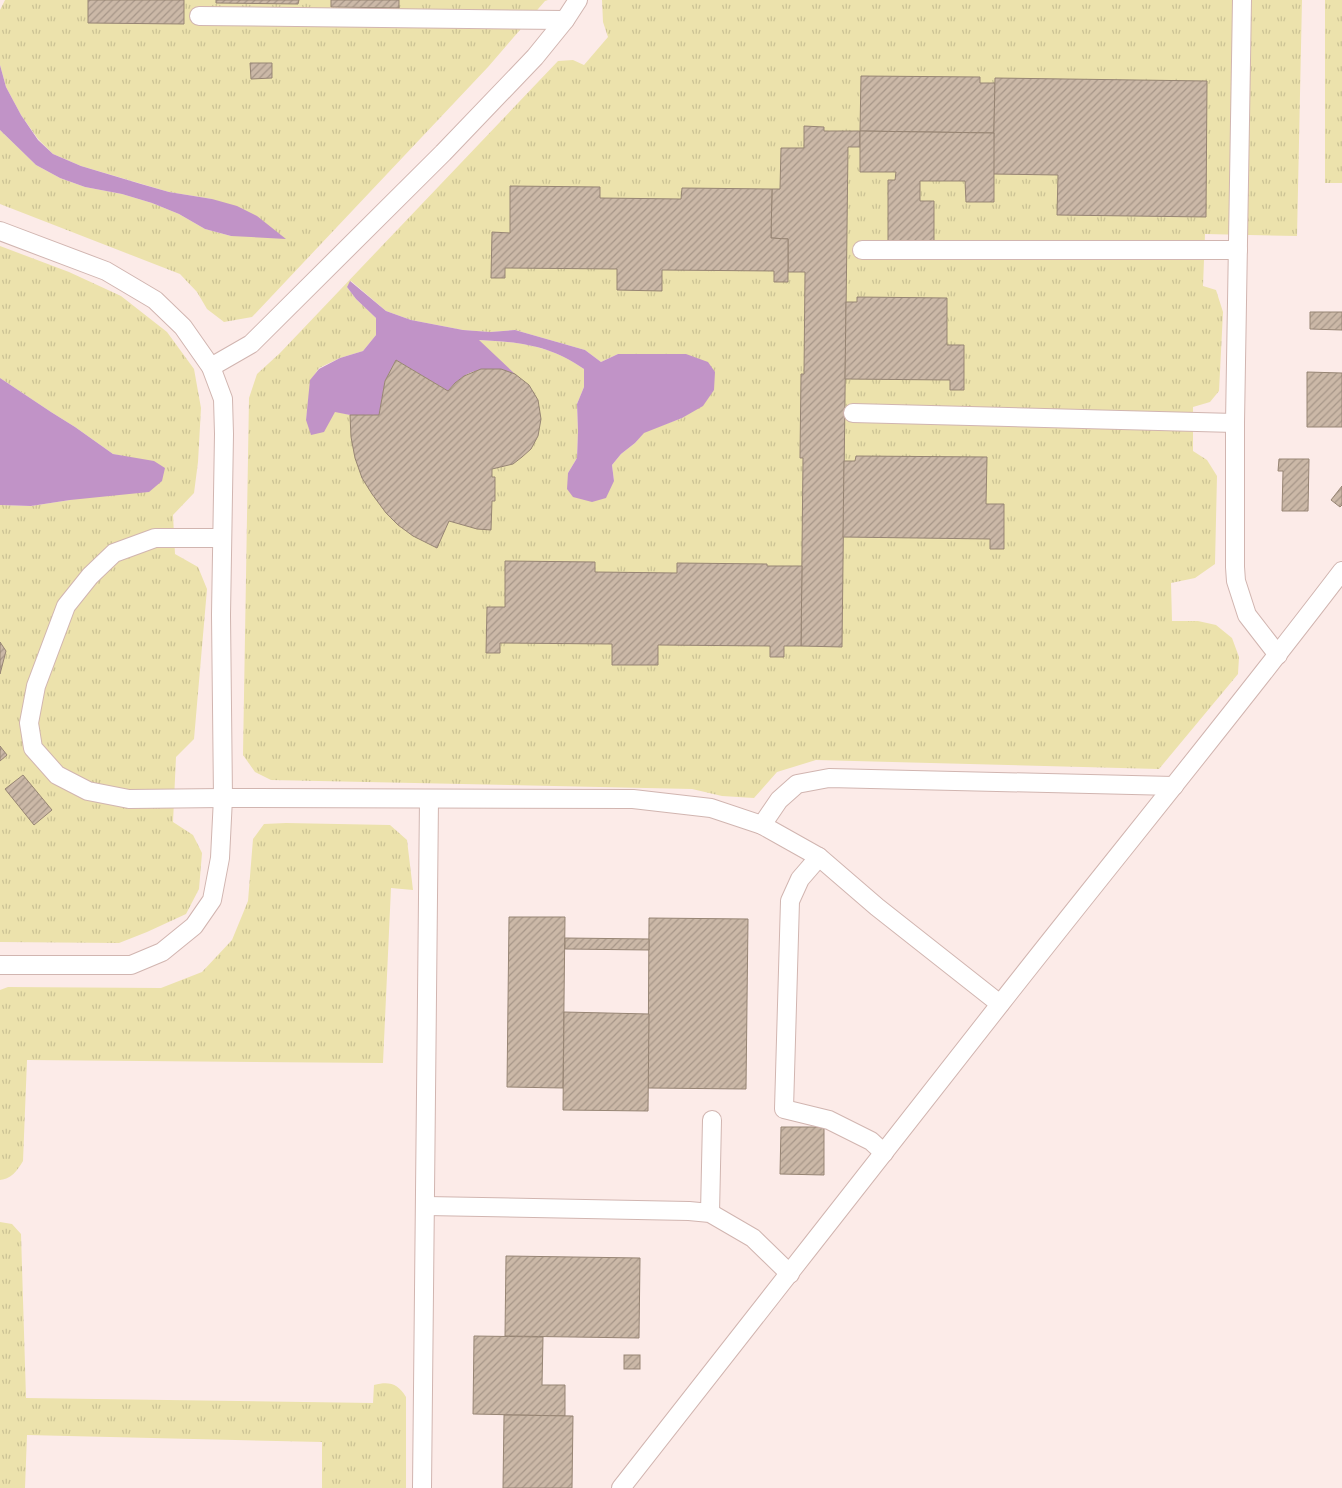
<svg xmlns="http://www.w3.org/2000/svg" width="1342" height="1488" font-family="Figtree,sans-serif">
<defs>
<pattern id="grass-tufts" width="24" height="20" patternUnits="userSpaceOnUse" patternTransform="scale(1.25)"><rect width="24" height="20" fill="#ece2ac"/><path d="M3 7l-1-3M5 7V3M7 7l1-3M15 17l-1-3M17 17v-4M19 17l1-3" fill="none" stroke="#cbc294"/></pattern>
<pattern id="building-hatch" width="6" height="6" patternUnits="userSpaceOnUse" patternTransform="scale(1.25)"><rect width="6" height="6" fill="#cbb8a7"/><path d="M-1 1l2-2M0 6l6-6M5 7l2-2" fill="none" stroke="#a69688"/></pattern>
</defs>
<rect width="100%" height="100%" fill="#fcebe8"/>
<!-- grass -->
<g fill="url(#grass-tufts)" fill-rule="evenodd">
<path d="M 5,0 L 548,0 L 545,1 L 488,67 L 252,317 L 224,322 L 207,309 L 197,292 L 180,274 L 0,204 L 0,130 L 36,165 L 60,178 L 85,187 L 122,194 L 152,203 L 179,214 L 205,229 L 231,236 L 246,236 L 212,199 L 169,192 L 81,166 L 53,154 L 38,139 L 21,115 L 6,87 L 0,65 L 0,10 Z"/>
<path d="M 602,0 L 1302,0 L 1297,236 L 1205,234 L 1203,286 L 1216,290 L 1223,312 L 1219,391 L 1210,402 L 1193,407 L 1193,451 L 1207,460 L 1217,476 L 1215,564 L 1195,578 L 1171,583 L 1172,621 L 1198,621 L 1216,625 L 1232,638 L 1239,657 L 1238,674 L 1159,769 L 816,760 L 777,772 L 754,798 L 722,796 L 692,789 L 271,780 L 255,772 L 243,755 L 249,398 L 257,374 L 280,353 L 558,61 L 573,60 L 584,65 L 608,37 L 603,22 ZM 351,281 L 386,311 L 411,320 L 463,330 L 490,332 L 515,330 L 585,350 L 601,362 L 618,354 L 682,418 L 644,432 L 635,443 L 621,454 L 612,465 L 614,481 L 568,473 L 577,458 L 578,431 L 577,404 L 584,387 L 584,369 C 549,345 519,342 478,340 L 514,374 C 505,372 490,368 482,369 C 468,371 456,381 448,391 L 396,360 L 385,381 L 379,415 L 350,415 L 335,411 L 306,420 L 311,380 L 319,368 L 340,358 L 363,351 L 376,335 L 376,318 L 356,299 L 347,287 Z"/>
<rect x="1325" y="0" width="17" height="183"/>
<path d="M 0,246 L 69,272 L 121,296 L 167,332 L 194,369 L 201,408 L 198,462 L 194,493 L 173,515 L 175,554 L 198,567 L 207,589 L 194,739 L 176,757 L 173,822 L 193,835 L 202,853 L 199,889 L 186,914 L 147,932 L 119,943 L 0,942 L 0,505 L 31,506 L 70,500 L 132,458 L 113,454 L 75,427 L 51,412 L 0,378 Z"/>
<path d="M 286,823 L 390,825 L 407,840 L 413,890 L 391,888 L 383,1063 L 27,1060 L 23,1161 C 17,1171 11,1179 0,1180 L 0,990 L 8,987 L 161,988 L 202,972 L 232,940 L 248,901 L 253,839 L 264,824 Z"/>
<path d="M 0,1222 L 12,1224 L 21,1234 L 26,1398 L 373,1403 L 374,1385 C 390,1381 398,1384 406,1397 L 406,1488 L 322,1488 L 322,1442 L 27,1435 L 25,1488 L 0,1488 Z"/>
</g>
<!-- water -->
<g fill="#c193c7">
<path d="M 0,65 L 6,87 L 21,115 L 38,140 L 53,154 L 81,166 L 141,184 L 169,192 L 212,199 L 237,206 L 257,216 L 286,239 L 231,236 L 205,229 L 179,214 L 152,203 L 122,194 L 85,187 L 60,178 L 36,165 L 0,130 Z"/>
<path d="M 350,281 L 386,311 L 411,320 L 463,330 L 490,332 L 515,330 L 585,350 L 601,362 L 618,354 L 686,354 L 708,362 L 715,372 L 714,390 L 703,406 L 682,418 L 644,433 L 635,443 L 621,454 L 612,465 L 614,481 L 606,498 L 592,502 L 573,497 L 567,489 L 568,473 L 577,458 L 578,431 L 577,404 L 584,387 L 584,369 C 549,345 520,342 479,340 L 515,374 C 484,369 471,364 448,391 L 396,360 L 385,381 L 379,415 L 350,415 L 335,412 L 324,432 L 311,435 L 306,420 L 310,380 L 319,369 L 340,358 L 363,351 L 376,335 L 376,318 L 356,299 L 347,287 Z"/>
<path d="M 0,378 L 51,412 L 75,427 L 113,454 L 154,461 L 165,468 L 162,481 L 149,492 L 70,500 L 31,506 L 0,505 Z"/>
</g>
<!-- building -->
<g fill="url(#building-hatch)" stroke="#978574">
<path d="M 88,0 L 184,0 L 184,24 L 88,23 Z"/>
<path d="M 216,0 L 299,0 L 298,4 L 216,3 Z"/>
<path d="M 331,0 L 399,0 L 399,8 L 331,7 Z"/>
<path d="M 250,63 L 272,63 L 272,78 L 251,79 Z"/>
<path d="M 861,76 L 980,77 L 980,83 L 995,83 L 994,133 L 860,131 Z"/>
<path d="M 995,78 L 1207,81 L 1206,217 L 1057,215 L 1058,175 L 993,174 Z"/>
<path d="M 804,126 L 824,127 L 824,131 L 860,131 L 860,147 L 848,147 L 842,647 L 801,646 L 803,458 L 800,458 L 801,374 L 804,374 L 805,272 L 788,272 L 788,239 L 771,238 L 772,189 L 780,189 L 781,148 L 804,148 Z"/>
<path d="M 860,131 L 994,133 L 994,202 L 966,202 L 965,181 L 920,181 L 920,201 L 934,201 L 934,243 L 888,243 L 888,180 L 895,180 L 896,172 L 860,172 Z"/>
<path d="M 510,186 L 600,187 L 600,198 L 681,199 L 682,188 L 772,189 L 771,238 L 788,239 L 788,282 L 774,282 L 774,271 L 662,270 L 662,291 L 617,290 L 617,269 L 505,268 L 505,278 L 491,278 L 492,232 L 510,233 Z"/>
<path d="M 857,297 L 947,298 L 947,345 L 964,345 L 964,390 L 950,390 L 950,380 L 845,379 L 846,302 L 857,302 Z"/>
<path d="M 1310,312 L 1342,312 L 1342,330 L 1310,329 Z"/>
<path d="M 396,360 L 448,391 L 455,383 L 464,376 L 481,369 L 501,369 L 515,374 L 529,385 L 538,400 L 541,419 L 538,436 L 531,449 L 522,457 L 513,464 L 492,469 L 492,477 L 495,477 L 495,501 L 492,501 L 491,530 L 477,529 L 449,521 L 437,548 L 413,536 L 398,525 L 386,513 L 372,494 L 362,478 L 355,458 L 351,437 L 350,415 L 379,415 L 385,381 Z"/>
<path d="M 1307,372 L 1342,373 L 1342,427 L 1307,427 Z"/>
<path d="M 856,456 L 987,457 L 986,504 L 1004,504 L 1004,549 L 990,549 L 990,539 L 843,537 L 844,461 L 855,461 Z"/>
<path d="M 1279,459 L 1309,459 L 1308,511 L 1282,511 L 1283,471 L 1278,471 Z"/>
<path d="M 1342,486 L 1342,505 L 1340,507 L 1331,500 Z"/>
<path d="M 505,561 L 595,562 L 595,572 L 677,573 L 677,563 L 767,564 L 767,566 L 802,566 L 801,646 L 784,646 L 784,657 L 770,657 L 770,646 L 658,645 L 658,665 L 612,665 L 612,644 L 500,643 L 500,653 L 486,653 L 487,607 L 505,607 Z"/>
<path d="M 0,642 L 6,651 L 0,674 Z"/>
<path d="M 0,746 L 7,755 L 0,761 Z"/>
<path d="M 23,775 L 52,810 L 34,825 L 5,789 Z"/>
<path d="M 509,917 L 565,917 L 563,1088 L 507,1087 Z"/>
<path d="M 649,918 L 748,919 L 746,1089 L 648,1088 Z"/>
<path d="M 565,938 L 649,939 L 649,950 L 565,949 Z"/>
<path d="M 564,1012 L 649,1014 L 648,1111 L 563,1110 Z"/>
<path d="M 781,1127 L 824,1127 L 824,1175 L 780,1174 Z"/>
<path d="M 506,1256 L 640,1258 L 639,1338 L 505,1336 Z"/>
<path d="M 474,1336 L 543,1337 L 542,1385 L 565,1385 L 565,1416 L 473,1414 Z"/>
<rect x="624" y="1355" width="16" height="14"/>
<path d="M 504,1415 L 573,1416 L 572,1488 L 503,1488 Z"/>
</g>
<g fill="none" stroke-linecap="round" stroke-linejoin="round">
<!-- service casing -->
<g stroke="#d1b5b0" stroke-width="20">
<g id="service">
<path d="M 1242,0 L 1235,423 L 1235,567 L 1236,581 L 1247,615 L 1278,655"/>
<path d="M 199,16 L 565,20"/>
<path d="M 0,231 L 106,271 L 155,300 L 183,327 L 211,367 L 223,399 L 224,434 L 221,615 L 223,798 L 220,858 L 212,900 L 194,926 L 162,952 L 131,965 L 0,965"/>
<path d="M 862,250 L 1238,250"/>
<path d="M 211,367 L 251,344 L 443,153 L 535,57 L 565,20 L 578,0"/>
<path d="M 853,413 L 1235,423"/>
<path d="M 222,538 L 155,538 L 114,553 L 90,576 L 66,606 L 36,686 L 29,723 L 33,748 L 57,775 L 88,791 L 129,799 L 223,798 L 633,799 L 711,808 L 762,825 L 819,857 L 877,907 L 1000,1004"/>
<path d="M 762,825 L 779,800 L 797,784 L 829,778 L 1174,786"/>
<path d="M 819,857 L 800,879 L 790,901 L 784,1109 L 829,1120 L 871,1141 L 884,1153"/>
<path d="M 426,1206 L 689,1211 L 710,1213 L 753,1238 L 790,1274"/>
<path d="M 710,1213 L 712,1120"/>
<path d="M 422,1488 L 429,799"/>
<path d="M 621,1488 C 748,1327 874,1164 1001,1003 C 1114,859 1231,717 1342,571"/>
</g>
</g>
<!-- service -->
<use href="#service" stroke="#fff" stroke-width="18"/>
</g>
</svg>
